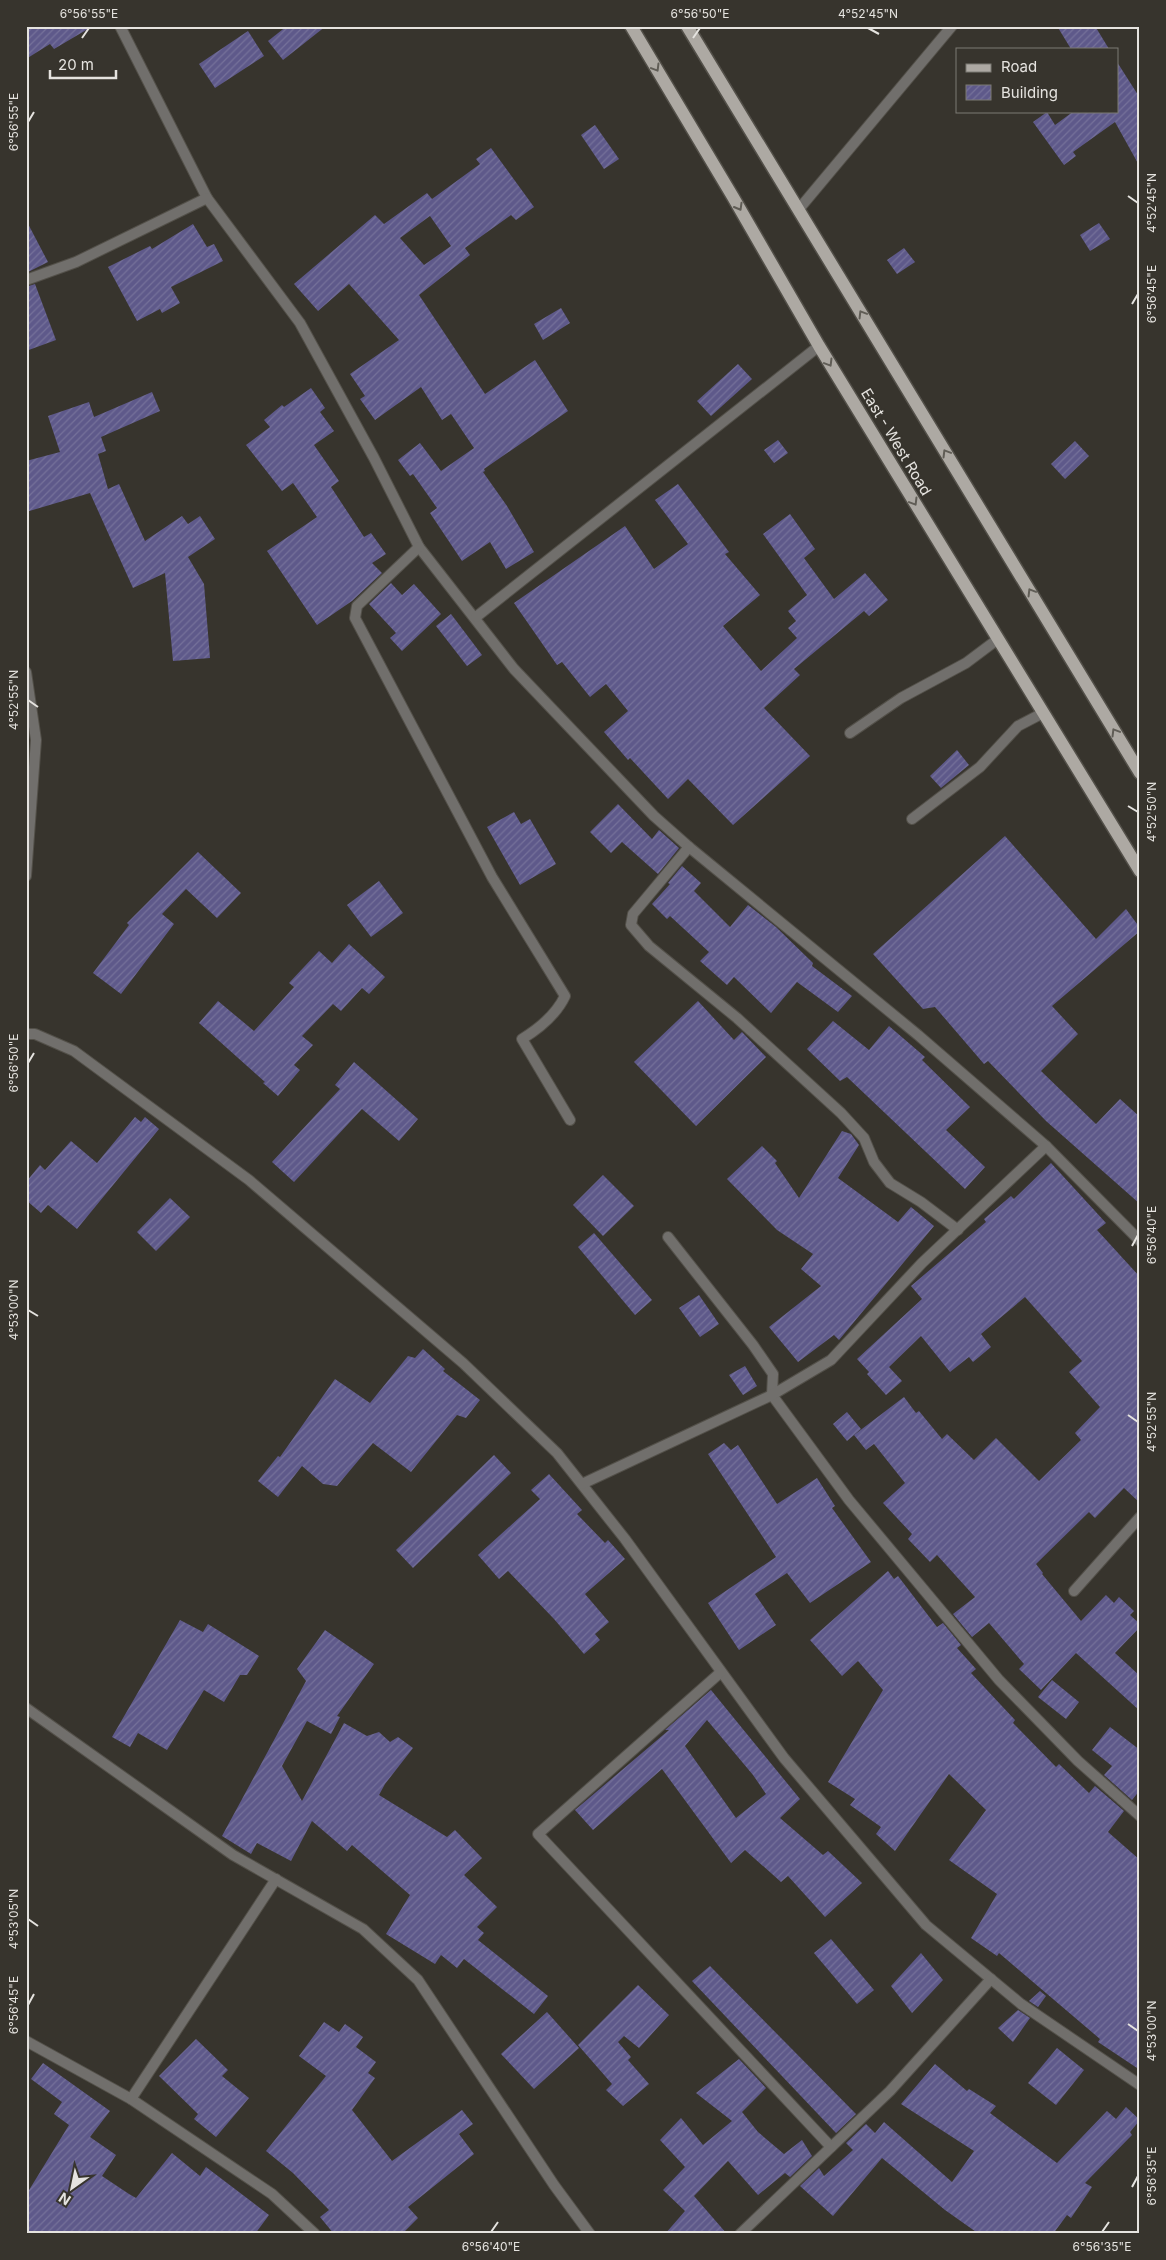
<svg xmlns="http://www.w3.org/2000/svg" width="1166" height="2260" font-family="Inter,sans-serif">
<defs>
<pattern id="building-hatch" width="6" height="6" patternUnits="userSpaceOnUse" patternTransform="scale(1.25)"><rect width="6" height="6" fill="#5e598a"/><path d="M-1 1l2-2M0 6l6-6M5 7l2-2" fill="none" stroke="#75719a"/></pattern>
</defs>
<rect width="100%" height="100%" fill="#37342d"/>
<!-- building -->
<g fill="url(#building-hatch)" fill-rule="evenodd">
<path d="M 26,26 L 93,26 L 54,49 L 50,44 L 26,59 Z"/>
<path d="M 287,26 L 326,26 L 283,60 L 268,41 Z"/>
<path d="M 1057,26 L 1095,26 L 1109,49 L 1071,49 Z"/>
<path d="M 248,31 L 264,56 L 215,88 L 199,64 Z"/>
<path d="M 1117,62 L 1140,98 L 1140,167 L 1115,122 L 1073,152 L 1076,156 L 1064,165 L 1033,122 L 1047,112 L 1055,125 L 1074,111 L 1117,111 Z"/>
<path d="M 595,125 L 619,159 L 604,169 L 581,135 Z"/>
<path d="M 491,148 L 534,207 L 516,220 L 511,215 L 465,248 L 470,255 L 419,295 L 485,394 L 535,360 L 568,411 L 484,469 L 485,471 L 483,472 L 507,506 L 534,552 L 506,569 L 490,542 L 462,561 L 430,513 L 437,508 L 413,474 L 410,476 L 398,460 L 420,443 L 441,471 L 474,448 L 451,414 L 442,420 L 421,387 L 375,420 L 360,399 L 365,396 L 350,374 L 399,340 L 349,284 L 318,311 L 294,284 L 375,215 L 384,224 L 427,193 L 432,199 L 480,164 L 476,159 ZM 430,216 L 451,246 L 424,265 L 400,238 Z"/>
<path d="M 26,220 L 48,262 L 26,273 Z"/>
<path d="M 1099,223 L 1110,239 L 1090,251 L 1080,235 Z"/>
<path d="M 193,224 L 207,247 L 214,244 L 223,261 L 171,287 L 180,303 L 162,313 L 160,309 L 137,321 L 108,267 L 150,246 L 152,249 Z"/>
<path d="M 904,248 L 915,262 L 897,274 L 887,260 Z"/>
<path d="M 35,284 L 56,340 L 26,351 L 26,287 Z"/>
<path d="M 561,308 L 570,323 L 543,340 L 534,324 Z"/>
<path d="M 738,364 L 752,379 L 711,416 L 697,401 Z"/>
<path d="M 311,388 L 325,408 L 320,412 L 334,431 L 314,445 L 339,481 L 331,487 L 364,537 L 371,533 L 386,554 L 372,563 L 382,573 L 352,601 L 317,625 L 267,551 L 317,517 L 293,483 L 282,491 L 246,445 L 270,427 L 264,420 L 282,405 L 284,407 Z"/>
<path d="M 152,392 L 160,411 L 101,437 L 106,451 L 98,454 L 108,489 L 119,484 L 145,541 L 182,516 L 188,524 L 200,516 L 215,539 L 188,557 L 204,584 L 210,658 L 173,661 L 165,573 L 133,588 L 90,493 L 26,512 L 26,461 L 60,452 L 48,416 L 89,402 L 94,417 Z"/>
<path d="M 778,440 L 788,453 L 774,463 L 764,450 Z"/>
<path d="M 1075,441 L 1089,456 L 1065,479 L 1051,464 Z"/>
<path d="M 678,484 L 729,552 L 725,554 L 760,595 L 723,626 L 761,671 L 797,638 L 788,628 L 796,621 L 788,611 L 807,595 L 763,534 L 790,514 L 815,549 L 804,558 L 834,599 L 865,573 L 888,600 L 869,616 L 864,611 L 794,669 L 800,675 L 764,708 L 810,756 L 733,825 L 688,779 L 668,799 L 630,758 L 628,760 L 604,732 L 628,711 L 606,684 L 590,697 L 562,662 L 557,665 L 514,603 L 625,526 L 654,569 L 688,544 L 655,500 Z"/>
<path d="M 391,583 L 402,595 L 414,584 L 441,614 L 402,651 L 390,638 L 396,633 L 369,604 Z"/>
<path d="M 451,614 L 482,655 L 467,666 L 436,626 Z"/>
<path d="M 957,750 L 969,765 L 941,788 L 930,776 Z"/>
<path d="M 618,804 L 652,839 L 659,830 L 679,848 L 658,874 L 622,842 L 611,853 L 590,832 Z"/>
<path d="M 514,812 L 521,824 L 530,819 L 556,864 L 520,885 L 487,827 Z"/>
<path d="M 1005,836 L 1096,939 L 1126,909 L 1140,928 L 1140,931 L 1052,1006 L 1078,1034 L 1041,1071 L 1096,1124 L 1120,1099 L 1140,1117 L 1140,1204 L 1046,1121 L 988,1061 L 984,1064 L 935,1007 L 923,1009 L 873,954 Z"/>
<path d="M 198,852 L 241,893 L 217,918 L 186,889 L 162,914 L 174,924 L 121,994 L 93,973 L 129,925 L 127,923 Z"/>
<path d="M 682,866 L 701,883 L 694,891 L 730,927 L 748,905 L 776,927 L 813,963 L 812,966 L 852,996 L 838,1012 L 797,982 L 771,1013 L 734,977 L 727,985 L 700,961 L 709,952 L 670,916 L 667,919 L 652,904 L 670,884 L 668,883 Z"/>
<path d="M 379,881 L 403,913 L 371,937 L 347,905 Z"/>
<path d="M 349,944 L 385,977 L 369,994 L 362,988 L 341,1011 L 333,1004 L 302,1036 L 313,1045 L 294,1065 L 300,1070 L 278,1096 L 263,1083 L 265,1082 L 199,1023 L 218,1001 L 254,1031 L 294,987 L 289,983 L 319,951 L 332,963 Z"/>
<path d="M 698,1001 L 734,1040 L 742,1032 L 766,1057 L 696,1126 L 634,1062 Z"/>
<path d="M 833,1021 L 869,1050 L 889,1026 L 925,1057 L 922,1060 L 970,1107 L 946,1130 L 985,1167 L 965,1189 L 847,1077 L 840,1081 L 807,1049 Z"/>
<path d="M 354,1062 L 418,1119 L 399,1141 L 362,1109 L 294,1182 L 272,1162 L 340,1089 L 335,1085 Z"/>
<path d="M 135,1117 L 141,1122 L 145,1117 L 159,1129 L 77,1229 L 48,1205 L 41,1213 L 26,1200 L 26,1182 L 40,1165 L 45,1170 L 71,1141 L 97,1163 Z"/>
<path d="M 842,1131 L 851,1134 L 859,1145 L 838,1178 L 898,1222 L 911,1207 L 934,1226 L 839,1340 L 834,1335 L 798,1362 L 769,1327 L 821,1286 L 801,1269 L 813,1254 L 777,1230 L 727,1179 L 762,1146 L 777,1161 L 775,1163 L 799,1198 Z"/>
<path d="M 1051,1163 L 1106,1223 L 1097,1230 L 1140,1277 L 1140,1503 L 1124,1488 L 1095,1518 L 1089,1512 L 1036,1564 L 1043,1573 L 1042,1574 L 1081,1621 L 1106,1595 L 1114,1603 L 1119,1597 L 1134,1611 L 1130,1615 L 1140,1624 L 1140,1627 L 1115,1653 L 1140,1676 L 1140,1711 L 1076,1653 L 1041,1690 L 1019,1669 L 1024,1664 L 989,1623 L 972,1637 L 953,1614 L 975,1597 L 937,1555 L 930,1562 L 908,1539 L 912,1534 L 883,1503 L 905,1483 L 874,1444 L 866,1450 L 854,1435 L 904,1397 L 916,1413 L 919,1411 L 942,1439 L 947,1434 L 974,1460 L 996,1438 L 1039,1481 L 1081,1440 L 1075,1433 L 1100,1407 L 1069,1372 L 1082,1361 L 1025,1297 L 981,1334 L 991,1347 L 973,1362 L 969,1357 L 950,1372 L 921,1336 L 889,1367 L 902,1381 L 886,1395 L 867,1374 L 869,1372 L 857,1359 L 922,1299 L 911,1286 L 986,1222 L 984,1219 L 1011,1196 L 1014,1199 Z"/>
<path d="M 603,1175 L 634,1206 L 603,1236 L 573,1205 Z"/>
<path d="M 170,1198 L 190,1217 L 156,1251 L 137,1232 Z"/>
<path d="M 594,1233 L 652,1300 L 635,1315 L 578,1247 Z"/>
<path d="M 699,1295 L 719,1324 L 700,1337 L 679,1308 Z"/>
<path d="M 423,1349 L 445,1369 L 443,1371 L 480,1400 L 466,1418 L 457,1415 L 411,1472 L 373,1443 L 337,1486 L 323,1484 L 302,1466 L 278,1497 L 258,1481 L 278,1456 L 280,1457 L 335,1379 L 370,1403 L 408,1356 L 415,1358 Z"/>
<path d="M 745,1366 L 757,1386 L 743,1395 L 729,1375 Z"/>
<path d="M 847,1412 L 861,1429 L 847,1441 L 833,1424 Z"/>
<path d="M 724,1443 L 731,1450 L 738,1445 L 777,1504 L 817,1478 L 835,1506 L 832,1508 L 871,1562 L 810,1603 L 787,1573 L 755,1594 L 776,1625 L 739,1650 L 708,1603 L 776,1557 L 708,1454 Z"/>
<path d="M 494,1455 L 511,1473 L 413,1568 L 396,1550 Z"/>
<path d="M 549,1474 L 582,1510 L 577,1514 L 605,1543 L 608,1540 L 625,1559 L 585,1594 L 609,1622 L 595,1634 L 600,1640 L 584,1654 L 554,1619 L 508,1571 L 499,1579 L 478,1555 L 540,1499 L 531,1490 Z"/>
<path d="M 888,1571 L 894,1579 L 898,1576 L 937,1627 L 943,1623 L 961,1645 L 957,1648 L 976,1669 L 971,1673 L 1015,1720 L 1013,1723 L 1056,1767 L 1059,1764 L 1089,1793 L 1095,1786 L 1124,1811 L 1108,1832 L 1140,1860 L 1140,2070 L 1098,2042 L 1100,2039 L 999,1953 L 997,1956 L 971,1938 L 997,1894 L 949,1860 L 986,1810 L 949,1774 L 895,1851 L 876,1834 L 881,1827 L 850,1805 L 855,1799 L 828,1782 L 883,1690 L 858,1661 L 842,1676 L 810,1640 Z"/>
<path d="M 180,1620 L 203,1632 L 208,1624 L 259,1656 L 247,1675 L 240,1675 L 224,1702 L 204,1690 L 167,1750 L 138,1733 L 130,1747 L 112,1737 Z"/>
<path d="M 325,1630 L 374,1664 L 337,1716 L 340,1717 L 331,1734 L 307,1721 L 282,1766 L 302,1801 L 344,1723 L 367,1736 L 379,1732 L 390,1742 L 398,1737 L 413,1748 L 385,1784 L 379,1795 L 447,1837 L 455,1830 L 482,1858 L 464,1875 L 497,1907 L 477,1927 L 484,1933 L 478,1940 L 548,1996 L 534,2014 L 464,1959 L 457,1968 L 441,1955 L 435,1964 L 386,1934 L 410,1895 L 352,1845 L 347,1851 L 312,1821 L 291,1861 L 257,1843 L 251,1854 L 222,1836 L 306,1681 L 297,1669 Z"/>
<path d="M 1052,1680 L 1079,1702 L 1066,1719 L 1038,1697 Z"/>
<path d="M 711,1690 L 800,1799 L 780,1818 L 823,1855 L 828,1851 L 862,1883 L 825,1917 L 788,1876 L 781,1882 L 745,1850 L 731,1863 L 662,1769 L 593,1830 L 575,1810 L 669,1730 L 665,1730 ZM 707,1720 L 753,1775 L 766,1794 L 736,1818 L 685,1746 Z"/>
<path d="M 1110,1727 L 1140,1750 L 1140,1790 L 1132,1800 L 1104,1775 L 1112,1766 L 1092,1750 Z"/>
<path d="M 831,1939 L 874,1990 L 857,2004 L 814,1953 Z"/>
<path d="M 921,1953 L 943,1980 L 912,2013 L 891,1986 Z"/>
<path d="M 710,1966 L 856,2114 L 836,2133 L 692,1981 Z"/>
<path d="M 638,1985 L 669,2015 L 639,2048 L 624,2036 L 618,2042 L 631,2057 L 628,2060 L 649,2084 L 623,2106 L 606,2090 L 612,2084 L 578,2045 Z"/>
<path d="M 1040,1991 L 1046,1996 L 1038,2007 L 1029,2001 Z"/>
<path d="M 1018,2010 L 1030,2018 L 1013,2042 L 998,2028 Z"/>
<path d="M 547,2012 L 579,2048 L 534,2089 L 501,2054 Z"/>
<path d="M 324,2022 L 339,2032 L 345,2024 L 363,2037 L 356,2047 L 376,2062 L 368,2073 L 375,2078 L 352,2110 L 392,2161 L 462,2110 L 473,2124 L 459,2134 L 474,2154 L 408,2207 L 418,2218 L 402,2234 L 334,2234 L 320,2217 L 329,2210 L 293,2173 L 266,2151 L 326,2076 L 299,2056 Z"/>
<path d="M 196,2039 L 228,2070 L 222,2076 L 249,2098 L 216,2137 L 194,2119 L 198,2114 L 159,2076 Z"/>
<path d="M 1057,2048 L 1084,2070 L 1056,2105 L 1028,2083 Z"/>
<path d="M 739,2059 L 766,2088 L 735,2119 L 742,2112 L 758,2132 L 784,2154 L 802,2140 L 812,2156 L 790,2177 L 785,2173 L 758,2195 L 728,2161 L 694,2196 L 727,2234 L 665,2234 L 685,2211 L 663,2190 L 685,2167 L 660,2140 L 681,2118 L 703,2145 L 732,2121 L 696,2093 Z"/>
<path d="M 43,2063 L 110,2111 L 90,2137 L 116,2155 L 102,2176 L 129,2194 L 136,2198 L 172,2153 L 200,2176 L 206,2167 L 269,2215 L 255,2234 L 34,2234 L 26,2229 L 26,2195 L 69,2125 L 54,2114 L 62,2102 L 31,2079 Z"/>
<path d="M 935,2064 L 967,2091 L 969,2089 L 996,2106 L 990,2113 L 1057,2163 L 1107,2111 L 1116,2119 L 1126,2107 L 1140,2120 L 1130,2132 L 1132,2135 L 1085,2183 L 1092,2187 L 1071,2218 L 1067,2215 L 1053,2234 L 979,2234 L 945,2210 L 882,2158 L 833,2216 L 800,2186 L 819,2168 L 824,2176 L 853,2150 L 846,2143 L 866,2124 L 875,2133 L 884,2122 L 952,2182 L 974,2151 L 901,2104 Z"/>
</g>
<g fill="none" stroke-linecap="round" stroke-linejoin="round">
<!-- street casing -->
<g stroke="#535049" stroke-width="12">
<g id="street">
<path d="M 120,26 L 207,198 L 300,323 L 374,458 L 419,547 L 514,669 L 654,816 L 689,847 L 918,1035 L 1046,1146 L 1140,1241"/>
<path d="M 799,209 L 952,26"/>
<path d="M 26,280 L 76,262 L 207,198"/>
<path d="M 419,547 L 357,606 L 355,618 L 492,877 L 565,996 C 556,1015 540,1028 522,1039 L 570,1120"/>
<path d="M 476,617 L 819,346"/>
<path d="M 26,672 L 36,740 L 26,876"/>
<path d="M 850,733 L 901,698 L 966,663 L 998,639"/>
<path d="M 912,819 L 980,767 L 1018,726 L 1043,713"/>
<path d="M 689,847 L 633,914 L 631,925 L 649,946 L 737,1018 L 841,1113 L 864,1138 L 874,1162 L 890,1183 L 921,1202 L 958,1230"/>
<path d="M 26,1034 L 35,1034 L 74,1051 L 249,1180 L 463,1363 L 557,1453 L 625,1539 L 784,1758 L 926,1925 L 1021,2004 L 1140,2085"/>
<path d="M 668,1237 L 753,1345 L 773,1374 L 772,1395 L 849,1500 L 999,1680 L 1078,1761 L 1140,1816"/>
<path d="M 582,1484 L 772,1395 L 831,1360 L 922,1263 L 1046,1146"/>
<path d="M 1074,1591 L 1140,1517"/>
<path d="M 721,1672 L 538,1834 L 831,2147"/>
<path d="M 26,1708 L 233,1855 L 363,1929 L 418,1980 L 554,2185 L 590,2234"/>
<path d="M 26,2041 L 131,2099 L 272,2194 L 315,2234"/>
<path d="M 131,2099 L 276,1879"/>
<path d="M 740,2234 L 890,2091 L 991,1979"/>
</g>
</g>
<!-- primary casing -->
<g stroke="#535049" stroke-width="15">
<g id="primary">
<path d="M 631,26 L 733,197 L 819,346 L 1140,871"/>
<path d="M 687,26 L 1140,773"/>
</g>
</g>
<!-- street -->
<use href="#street" stroke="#716f6c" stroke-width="10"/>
<!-- primary -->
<use href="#primary" stroke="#ada9a3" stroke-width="12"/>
</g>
<!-- one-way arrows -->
<defs><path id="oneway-chevron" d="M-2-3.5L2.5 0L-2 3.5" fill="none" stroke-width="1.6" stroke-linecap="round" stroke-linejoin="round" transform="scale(1.25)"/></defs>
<g stroke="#605d56">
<use href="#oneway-chevron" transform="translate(656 68) rotate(59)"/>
<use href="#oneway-chevron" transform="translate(739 207) rotate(60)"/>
<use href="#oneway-chevron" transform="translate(862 314) rotate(-121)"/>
<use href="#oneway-chevron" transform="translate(829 363) rotate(59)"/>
<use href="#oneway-chevron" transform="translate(946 453) rotate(-121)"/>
<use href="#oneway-chevron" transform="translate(914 502) rotate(59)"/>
<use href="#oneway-chevron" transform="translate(1031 592) rotate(-121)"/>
<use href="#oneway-chevron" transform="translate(1115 732) rotate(-121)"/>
</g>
<!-- ticks -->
<path fill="none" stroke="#e5e3df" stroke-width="2" d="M 868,28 L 879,34M 82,38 L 89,28M 693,38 L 700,28M 28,122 L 34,112M 1128,196 L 1138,203M 1132,304 L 1138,294M 28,700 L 38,707M 1128,806 L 1138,812M 28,1063 L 34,1053M 1132,1246 L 1138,1235M 28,1310 L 38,1316M 1128,1415 L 1138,1422M 28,1919 L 38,1926M 28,2005 L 34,1994M 1128,2024 L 1138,2031M 1132,2187 L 1138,2176M 491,2232 L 498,2222M 1102,2232 L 1109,2222"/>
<g text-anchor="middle" stroke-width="4" stroke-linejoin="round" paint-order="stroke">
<!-- street labels -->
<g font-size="15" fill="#e5e3df" stroke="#37342d">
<text transform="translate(896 442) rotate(59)" y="5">East - West Road</text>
</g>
</g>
<!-- border -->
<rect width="1166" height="2260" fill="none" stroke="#37342d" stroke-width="55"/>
<!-- legend -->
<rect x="956" y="48" width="162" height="65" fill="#37342d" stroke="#7d7a74"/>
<rect x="966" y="64" width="25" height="8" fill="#ada9a3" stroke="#7d7a74"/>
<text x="1001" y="72" font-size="15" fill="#e5e3df">Road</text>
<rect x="966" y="85" width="25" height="15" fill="url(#building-hatch)" stroke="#7d7a74"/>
<text x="1001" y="98" font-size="15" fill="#e5e3df">Building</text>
<!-- north arrow -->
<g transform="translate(72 2188) rotate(213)" stroke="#37342d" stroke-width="4" paint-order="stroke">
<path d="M0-4L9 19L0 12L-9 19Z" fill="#e5e3df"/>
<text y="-8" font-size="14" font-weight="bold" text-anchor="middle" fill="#e5e3df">N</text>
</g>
<!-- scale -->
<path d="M50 70v8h66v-8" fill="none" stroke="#e5e3df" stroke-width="2.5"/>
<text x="58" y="70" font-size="15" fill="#e5e3df" stroke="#37342d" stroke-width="4" paint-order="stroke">20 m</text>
<rect x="28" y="28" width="1110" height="2204" fill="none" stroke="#e5e3df" stroke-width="2"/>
<g font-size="12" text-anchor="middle" fill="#e5e3df">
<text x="89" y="18">6°56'55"E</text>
<text x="700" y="18">6°56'50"E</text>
<text x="868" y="18">4°52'45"N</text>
<text transform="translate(14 122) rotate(-90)" y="4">6°56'55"E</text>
<text transform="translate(1152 203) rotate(-90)" y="4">4°52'45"N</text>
<text transform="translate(1152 294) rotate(-90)" y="4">6°56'45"E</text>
<text transform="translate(14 700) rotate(-90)" y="4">4°52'55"N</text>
<text transform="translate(1152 812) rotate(-90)" y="4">4°52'50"N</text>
<text transform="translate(14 1063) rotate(-90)" y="4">6°56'50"E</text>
<text transform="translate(1152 1235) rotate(-90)" y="4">6°56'40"E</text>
<text transform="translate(14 1310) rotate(-90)" y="4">4°53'00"N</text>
<text transform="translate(1152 1422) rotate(-90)" y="4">4°52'55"N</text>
<text transform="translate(14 1919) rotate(-90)" y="4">4°53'05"N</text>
<text transform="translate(14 2005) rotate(-90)" y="4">6°56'45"E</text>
<text transform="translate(1152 2031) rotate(-90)" y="4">4°53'00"N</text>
<text transform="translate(1152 2176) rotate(-90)" y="4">6°56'35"E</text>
<text x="491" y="2251">6°56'40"E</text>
<text x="1102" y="2251">6°56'35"E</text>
</g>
</svg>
